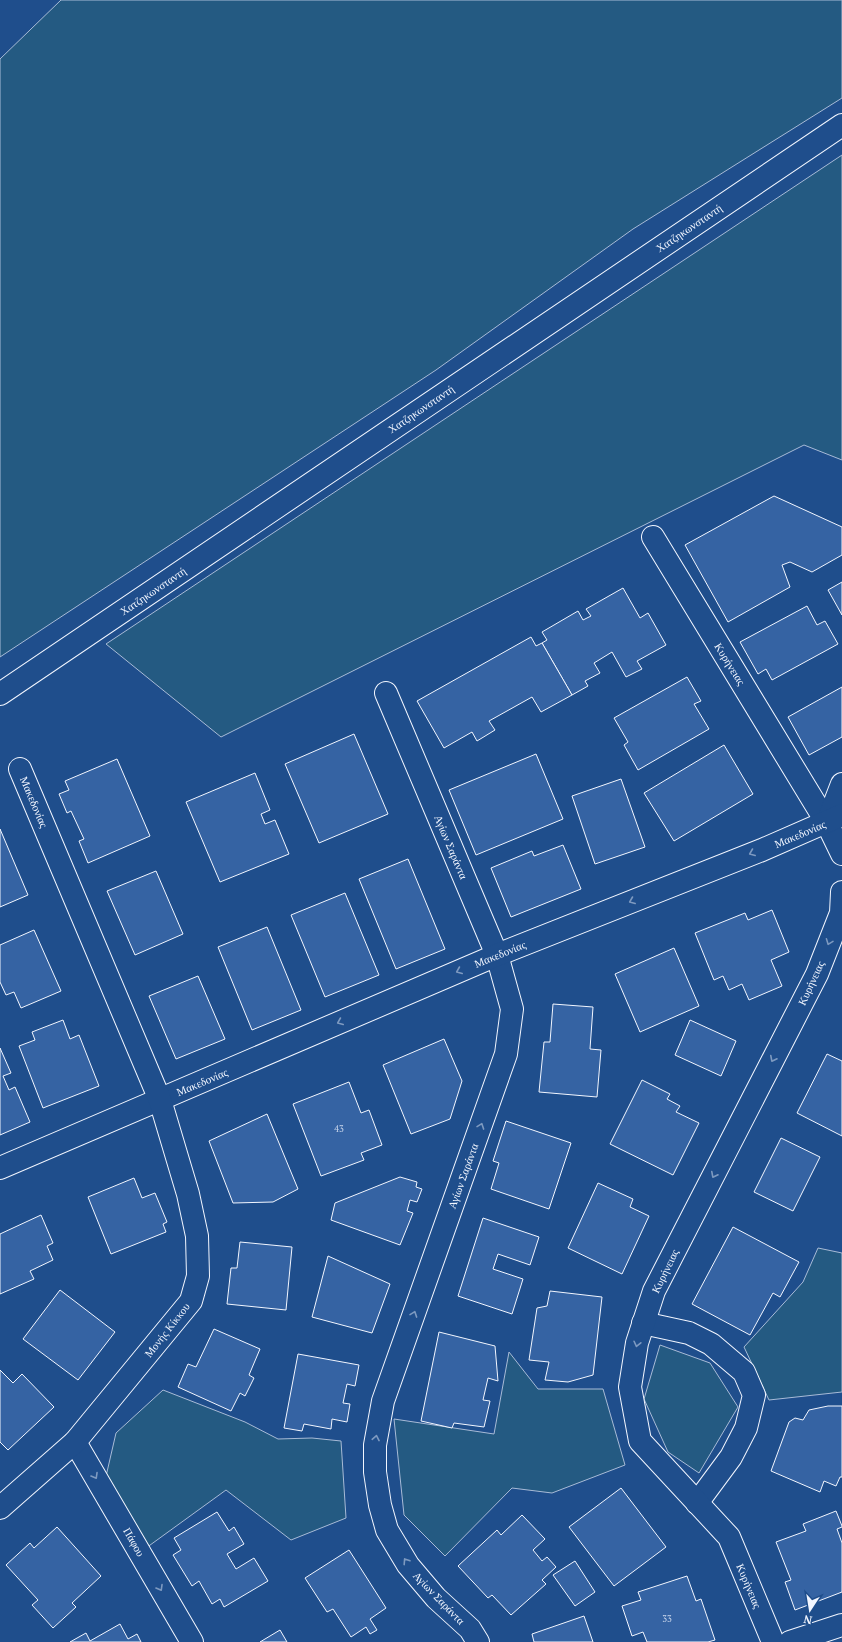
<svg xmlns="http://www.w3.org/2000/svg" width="842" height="1642" font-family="'PT Serif',serif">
<rect width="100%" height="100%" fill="#1f4e8c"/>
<!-- green -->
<g fill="#245a82" stroke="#a8bbd7">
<path d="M 61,0 L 842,0 L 842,98 L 633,229 L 436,370 L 0,657 L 0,59 Z"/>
<path d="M 842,155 L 842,460 L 804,445 L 221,737 L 106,644 Z"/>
<path d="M 818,1248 L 842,1253 L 842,1392 L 769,1400 L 744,1347 L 803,1282 Z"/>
<path d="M 660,1345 L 710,1363 L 738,1407 L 699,1473 L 668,1452 L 644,1399 Z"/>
<path d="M 509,1352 L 538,1389 L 603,1389 L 625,1465 L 552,1493 L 512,1488 L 445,1556 L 404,1515 L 394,1419 L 494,1434 Z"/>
<path d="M 163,1390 L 245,1422 L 278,1439 L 312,1438 L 341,1441 L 346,1518 L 291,1540 L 226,1490 L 146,1548 L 104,1485 L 116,1433 Z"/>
</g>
<!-- building -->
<g fill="#3563a3" stroke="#f2f6ff">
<path d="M 774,496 L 842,527 L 842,555 L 812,572 L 790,562 L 782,565 L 790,587 L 728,622 L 685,545 Z"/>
<path d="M 842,582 L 842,615 L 828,590 Z"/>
<path d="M 623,588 L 640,618 L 648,613 L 666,645 L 637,661 L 642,669 L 626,677 L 612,652 L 594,663 L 600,673 L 585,681 L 588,686 L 572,695 L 542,643 L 547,640 L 542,632 L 578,611 L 583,620 L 591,616 L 586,609 Z"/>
<path d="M 807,606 L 817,625 L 825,621 L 838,644 L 772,680 L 766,669 L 758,674 L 740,642 Z"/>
<path d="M 531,637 L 536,646 L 542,643 L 572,695 L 541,712 L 532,697 L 489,721 L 495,730 L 477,741 L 472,732 L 444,748 L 417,701 Z"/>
<path d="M 687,677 L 701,701 L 694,704 L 709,729 L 638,770 L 624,745 L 628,742 L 614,718 Z"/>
<path d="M 842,687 L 842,737 L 809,755 L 788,717 Z"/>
<path d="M 354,734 L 388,814 L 319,843 L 285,764 Z"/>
<path d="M 724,745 L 753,794 L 674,841 L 644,793 Z"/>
<path d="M 536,754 L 563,819 L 476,855 L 449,790 Z"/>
<path d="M 117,759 L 150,836 L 88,863 L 79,841 L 84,839 L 71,811 L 67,813 L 59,794 L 69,790 L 65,781 Z"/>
<path d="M 255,773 L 270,810 L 261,814 L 265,824 L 275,820 L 289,854 L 220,882 L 186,802 Z"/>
<path d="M 621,779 L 645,847 L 595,864 L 572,796 Z"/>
<path d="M 0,829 L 28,895 L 0,907 Z"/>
<path d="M 563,845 L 581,889 L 511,917 L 491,868 L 532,851 L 534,856 Z"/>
<path d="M 408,859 L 445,949 L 396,969 L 359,879 Z"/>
<path d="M 156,871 L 183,934 L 135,955 L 107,891 Z"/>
<path d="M 345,893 L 379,975 L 325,997 L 291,915 Z"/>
<path d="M 772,910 L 789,952 L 771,960 L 782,986 L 749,1000 L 742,984 L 729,990 L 723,976 L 714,980 L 695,933 L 745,913 L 748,920 Z"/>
<path d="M 267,927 L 301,1010 L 252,1030 L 218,947 Z"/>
<path d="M 34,930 L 61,991 L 21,1008 L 14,992 L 6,995 L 0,982 L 0,945 Z"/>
<path d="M 674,948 L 699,1006 L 640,1032 L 615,974 Z"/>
<path d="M 198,976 L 225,1039 L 176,1059 L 149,996 Z"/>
<path d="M 553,1004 L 593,1007 L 590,1049 L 601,1050 L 597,1097 L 539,1092 L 544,1042 L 550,1042 Z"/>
<path d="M 63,1020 L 70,1039 L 79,1035 L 99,1086 L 43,1108 L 19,1046 L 35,1040 L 32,1032 Z"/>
<path d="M 690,1020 L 736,1041 L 721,1076 L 675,1055 Z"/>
<path d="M 444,1039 L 462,1081 L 450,1119 L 411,1134 L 383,1065 Z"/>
<path d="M 0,1048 L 11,1073 L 3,1076 L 9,1090 L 15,1087 L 30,1122 L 0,1135 Z"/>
<path d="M 827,1054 L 842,1061 L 842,1136 L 797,1113 Z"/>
<path d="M 642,1080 L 670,1094 L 667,1099 L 680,1106 L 676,1112 L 699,1123 L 673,1175 L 610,1144 Z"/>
<path d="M 349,1082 L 361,1113 L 369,1110 L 382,1145 L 361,1153 L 364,1160 L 321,1176 L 293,1104 Z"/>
<path d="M 267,1114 L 298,1189 L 273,1202 L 233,1203 L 209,1141 Z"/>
<path d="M 506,1121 L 571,1143 L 549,1209 L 491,1189 L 499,1163 L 493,1161 Z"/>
<path d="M 781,1138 L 820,1157 L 793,1211 L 754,1192 Z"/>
<path d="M 400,1177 L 417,1182 L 416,1187 L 422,1189 L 417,1202 L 410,1200 L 407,1211 L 413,1213 L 400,1245 L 331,1220 L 335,1203 Z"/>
<path d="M 134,1178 L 142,1198 L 155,1193 L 167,1222 L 163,1224 L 166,1232 L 111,1254 L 88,1197 Z"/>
<path d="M 598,1183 L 633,1199 L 630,1207 L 649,1216 L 622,1274 L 568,1248 Z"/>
<path d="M 41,1215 L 53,1243 L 47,1246 L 53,1260 L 30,1271 L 34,1279 L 0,1294 L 0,1234 Z"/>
<path d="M 483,1218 L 539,1237 L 530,1265 L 498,1254 L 493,1269 L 523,1279 L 512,1314 L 458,1296 Z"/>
<path d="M 733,1227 L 799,1262 L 780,1297 L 773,1293 L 750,1335 L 692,1304 Z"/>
<path d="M 240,1242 L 292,1247 L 286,1310 L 227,1304 L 231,1268 L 237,1268 Z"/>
<path d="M 328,1256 L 390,1284 L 372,1333 L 312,1317 Z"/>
<path d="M 60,1290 L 115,1332 L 78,1380 L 23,1339 Z"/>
<path d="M 550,1291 L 602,1297 L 593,1375 L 568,1382 L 545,1380 L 549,1362 L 529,1360 L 537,1308 L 547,1306 Z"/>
<path d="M 214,1329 L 260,1349 L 249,1375 L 254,1378 L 245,1396 L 240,1393 L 231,1411 L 178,1387 L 188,1364 L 196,1367 Z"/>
<path d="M 439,1332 L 495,1346 L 498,1381 L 488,1378 L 483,1400 L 490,1401 L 484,1427 L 454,1423 L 452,1428 L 421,1421 Z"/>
<path d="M 298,1354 L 359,1365 L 355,1386 L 347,1384 L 343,1403 L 350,1404 L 347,1422 L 332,1419 L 331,1429 L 304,1424 L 302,1431 L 284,1428 Z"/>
<path d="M 0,1370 L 13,1383 L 22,1374 L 54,1407 L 8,1450 L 0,1442 Z"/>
<path d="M 828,1406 L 842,1406 L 842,1477 L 840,1477 L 836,1486 L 824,1481 L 820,1492 L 771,1471 L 789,1422 L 795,1418 L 803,1420 L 809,1410 Z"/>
<path d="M 621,1488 L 666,1547 L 614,1586 L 569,1527 Z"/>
<path d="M 836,1511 L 842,1526 L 842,1527 L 837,1529 L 842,1543 L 842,1592 L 795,1610 L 785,1582 L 791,1580 L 776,1542 L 806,1531 L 803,1524 Z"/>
<path d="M 217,1512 L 229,1531 L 234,1527 L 244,1544 L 227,1554 L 236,1569 L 254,1558 L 268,1581 L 224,1607 L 220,1599 L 212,1604 L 199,1581 L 192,1586 L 173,1555 L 181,1550 L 174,1538 Z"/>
<path d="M 522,1515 L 545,1539 L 533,1550 L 542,1561 L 547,1557 L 556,1567 L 542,1580 L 546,1584 L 511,1615 L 492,1595 L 488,1598 L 458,1566 L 497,1530 L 501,1535 Z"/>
<path d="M 57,1527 L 101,1576 L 72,1603 L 76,1607 L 53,1628 L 32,1605 L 38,1600 L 6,1565 L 30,1543 L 34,1548 Z"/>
<path d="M 349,1550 L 386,1608 L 370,1619 L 377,1630 L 370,1634 L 366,1627 L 351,1637 L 333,1609 L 327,1612 L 305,1578 Z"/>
<path d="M 575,1561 L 595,1592 L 575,1606 L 553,1575 Z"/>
<path d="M 687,1576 L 696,1601 L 701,1599 L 715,1640 L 708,1642 L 647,1642 L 643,1632 L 632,1636 L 622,1606 L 641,1600 L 638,1592 Z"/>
<path d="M 584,1616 L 593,1642 L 534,1642 L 532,1634 Z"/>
<path d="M 120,1624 L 128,1639 L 137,1634 L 141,1642 L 70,1642 L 86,1633 L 90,1641 Z"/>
<path d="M 280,1630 L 287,1642 L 260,1642 Z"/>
</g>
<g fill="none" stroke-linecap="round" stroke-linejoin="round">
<!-- street casing -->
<g stroke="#f2f6ff" stroke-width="24">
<g id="street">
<path d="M 653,537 L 827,823 L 842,854"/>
<path d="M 386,693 L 497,955 L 512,1009 L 506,1054 L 383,1401 L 375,1445 L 375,1472 L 380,1505 L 387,1530 L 408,1565 L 436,1598 L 470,1629 L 478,1642"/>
<path d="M 0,694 L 842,125"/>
<path d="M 827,823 L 842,784"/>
<path d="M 0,1168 L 497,955 L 762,850 L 842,815"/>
<path d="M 643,1323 L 689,1333 L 711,1344 L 744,1372 L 754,1395 L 746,1428 L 731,1457 L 697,1503"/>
<path d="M 75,1442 L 192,1642"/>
<path d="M 0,1508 L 75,1442 L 191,1301 L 198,1276 L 197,1236 L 188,1194 L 160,1100 L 20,769"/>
<path d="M 773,1642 L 729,1537 L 640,1441 L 630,1387 L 637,1343 L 654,1291 L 817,974 L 841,913 L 842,892"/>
</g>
</g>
<!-- secondary casing -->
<g stroke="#f2f6ff" stroke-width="24">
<path id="secondary" d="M 790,1642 L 842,1625"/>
</g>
<!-- street -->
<use href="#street" stroke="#1f4e8c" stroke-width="22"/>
<!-- secondary -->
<use href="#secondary" stroke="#1f4e8c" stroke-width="22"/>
</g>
<!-- one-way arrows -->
<defs><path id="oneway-chevron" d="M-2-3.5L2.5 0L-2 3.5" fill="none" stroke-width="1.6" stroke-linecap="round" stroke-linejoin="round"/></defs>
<g stroke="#7e9ac0">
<use href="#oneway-chevron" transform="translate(752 853) rotate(158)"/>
<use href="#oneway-chevron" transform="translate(632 901) rotate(158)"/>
<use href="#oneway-chevron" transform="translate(829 942) rotate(111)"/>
<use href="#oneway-chevron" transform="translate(459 971) rotate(157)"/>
<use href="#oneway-chevron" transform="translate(340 1022) rotate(157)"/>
<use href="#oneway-chevron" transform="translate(773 1059) rotate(117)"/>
<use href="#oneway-chevron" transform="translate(481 1126) rotate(-70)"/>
<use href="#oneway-chevron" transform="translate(714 1175) rotate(117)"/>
<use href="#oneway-chevron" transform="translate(414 1314) rotate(-70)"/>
<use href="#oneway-chevron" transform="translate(637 1344) rotate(103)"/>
<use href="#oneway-chevron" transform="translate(376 1438) rotate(-79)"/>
<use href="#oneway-chevron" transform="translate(95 1476) rotate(60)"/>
<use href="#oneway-chevron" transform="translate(406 1561) rotate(-123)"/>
<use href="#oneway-chevron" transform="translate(160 1588) rotate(60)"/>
</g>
<g text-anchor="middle" stroke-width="3" stroke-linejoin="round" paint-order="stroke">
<!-- number labels -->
<g font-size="9" fill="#c3d1e8">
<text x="339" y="1132">43</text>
<text x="667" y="1622">33</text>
</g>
<!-- street labels -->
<g font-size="11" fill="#f2f6ff" stroke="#1f4e8c">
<text transform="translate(689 228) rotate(-34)" y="4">Χατζηκωνσταντή</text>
<text transform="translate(421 409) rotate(-34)" y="4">Χατζηκωνσταντή</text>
<text transform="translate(153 591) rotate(-34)" y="4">Χατζηκωνσταντή</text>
<text transform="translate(730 664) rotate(58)" y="4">Κυρήνειας</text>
<text transform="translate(34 802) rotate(67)" y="4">Μακεδονίας</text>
<text transform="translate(800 834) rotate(-23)" y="4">Μακεδονίας</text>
<text transform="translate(451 847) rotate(67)" y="4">Αγίων Σαράντα</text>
<text transform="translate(500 954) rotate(-22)" y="4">Μακεδονίας</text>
<text transform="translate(811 983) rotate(-65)" y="4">Κυρήνειας</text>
<text transform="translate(202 1082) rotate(-23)" y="4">Μακεδονίας</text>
<text transform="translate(463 1176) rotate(-70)" y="4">Αγίων Σαράντα</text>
<text transform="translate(665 1271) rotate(-64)" y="4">Κυρήνειας</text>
<text transform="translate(167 1330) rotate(-52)" y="4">Μονής Κίκκου</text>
<text transform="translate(134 1542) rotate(60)" y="4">Πάφου</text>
<text transform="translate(749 1586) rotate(67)" y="4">Κυρήνειας</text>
<text transform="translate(439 1598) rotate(46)" y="4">Αγίων Σαράντα</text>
</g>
</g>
<!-- north arrow -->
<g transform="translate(810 1610) rotate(192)" stroke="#1f4e8c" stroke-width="3" paint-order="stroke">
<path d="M0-3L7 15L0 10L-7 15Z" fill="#f2f6ff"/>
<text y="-6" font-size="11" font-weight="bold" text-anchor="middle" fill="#f2f6ff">N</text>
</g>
</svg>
